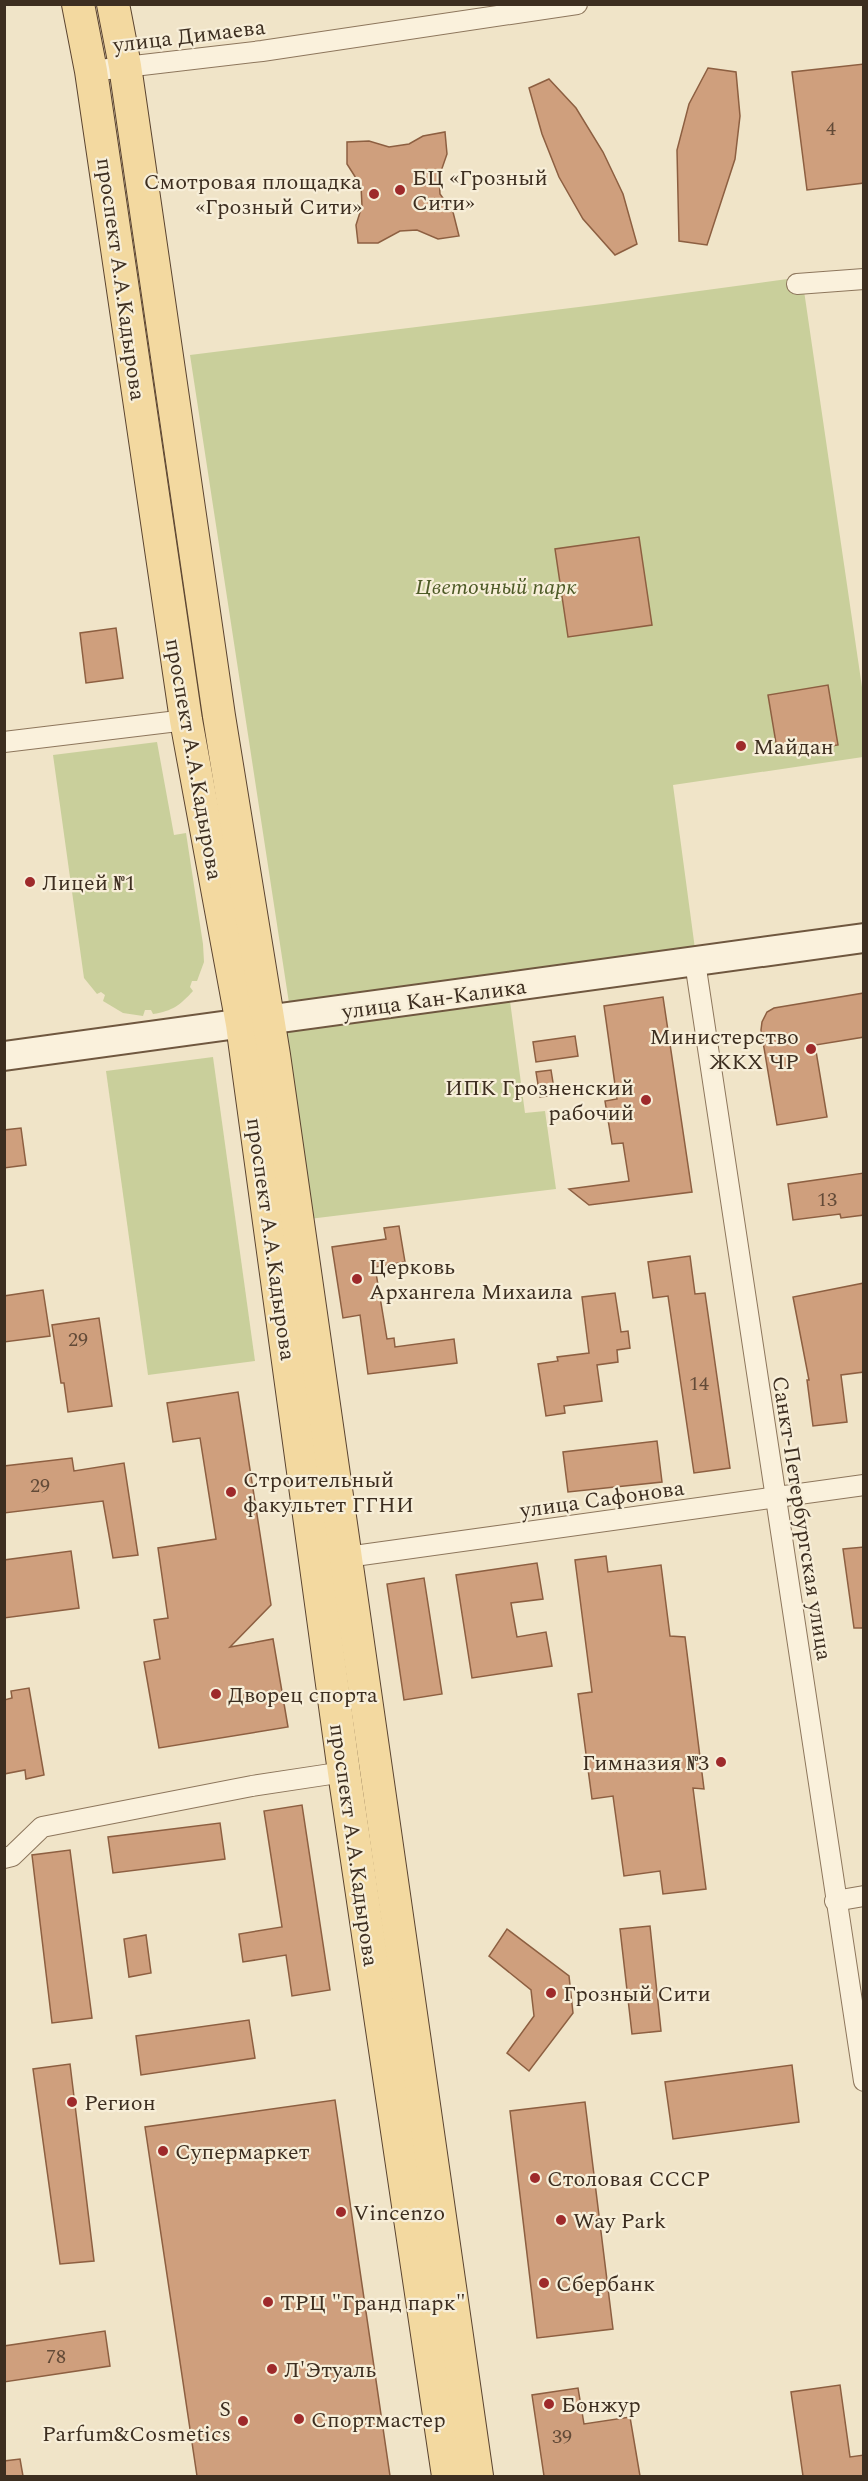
<svg xmlns="http://www.w3.org/2000/svg" width="868" height="2481" font-family="Spectral,serif">
<rect width="100%" height="100%" fill="#f0e4c8"/>
<!-- green -->
<g fill="#c9cf9b">
<path d="M 802,277 L 863,694 L 863,757 L 673,785 L 695,949 L 289,1003 L 190,355 L 603,304 Z"/>
<path d="M 157,742 L 174,835 L 186,833 L 203,944 L 204,962 L 197,981 L 192,981 L 190,987 L 193,991 C 180,1005 173,1011 153,1014 L 151,1010 L 145,1010 L 143,1016 L 123,1013 L 103,1001 L 105,995 L 101,992 L 97,994 L 84,978 L 53,755 Z"/>
<path d="M 510,1001 L 525,1113 L 545,1111 L 556,1189 L 309,1219 L 283,1032 Z"/>
<path d="M 213,1057 L 255,1361 L 148,1375 L 106,1071 Z"/>
</g>
<!-- building -->
<g fill="#cf9f7d" stroke="#8d5f41" stroke-width="1.5">
<path d="M 864,64 L 864,183 L 807,190 L 792,72 Z"/>
<path d="M 708,68 L 736,72 L 740,116 L 735,159 L 707,245 L 679,241 L 677,150 L 689,104 Z"/>
<path d="M 549,79 L 576,108 L 603,152 L 623,194 L 637,244 L 615,255 L 583,219 L 559,177 L 542,134 L 529,88 Z"/>
<path d="M 445,132 L 447,154 L 439,177 L 440,194 L 453,212 L 459,236 L 438,239 L 417,230 L 400,231 L 378,243 L 358,243 L 356,225 L 362,206 L 361,186 L 347,164 L 347,142 L 369,141 L 389,147 L 409,144 L 423,136 Z"/>
<path d="M 639,537 L 652,625 L 568,637 L 555,549 Z"/>
<path d="M 116,628 L 123,678 L 86,683 L 80,633 Z"/>
<path d="M 828,685 L 838,745 L 778,755 L 768,695 Z"/>
<path d="M 864,993 L 864,1037 L 815,1045 L 827,1117 L 777,1125 L 761,1030 L 762,1022 L 767,1012 L 774,1008 Z"/>
<path d="M 663,997 L 692,1192 L 589,1205 L 569,1189 L 629,1181 L 623,1143 L 612,1144 L 605,1101 L 617,1099 L 604,1006 Z"/>
<path d="M 575,1036 L 578,1056 L 536,1062 L 533,1042 Z"/>
<path d="M 551,1070 L 555,1095 L 540,1097 L 536,1072 Z"/>
<path d="M 21,1128 L 26,1165 L 4,1168 L 4,1130 Z"/>
<path d="M 864,1173 L 864,1215 L 841,1218 L 840,1214 L 793,1220 L 788,1184 Z"/>
<path d="M 399,1226 L 405,1262 L 375,1267 L 387,1339 L 394,1338 L 395,1347 L 454,1339 L 457,1363 L 368,1374 L 360,1315 L 343,1318 L 332,1247 L 386,1239 L 384,1228 Z"/>
<path d="M 690,1256 L 695,1294 L 705,1293 L 730,1468 L 694,1473 L 668,1296 L 653,1298 L 648,1262 Z"/>
<path d="M 864,1283 L 864,1372 L 841,1375 L 847,1422 L 813,1426 L 807,1380 L 809,1380 L 793,1297 Z"/>
<path d="M 43,1290 L 50,1336 L 4,1342 L 4,1296 Z"/>
<path d="M 615,1293 L 621,1332 L 628,1331 L 630,1348 L 617,1350 L 618,1362 L 597,1365 L 602,1401 L 564,1406 L 565,1413 L 546,1416 L 538,1364 L 558,1361 L 557,1357 L 589,1353 L 582,1297 Z"/>
<path d="M 99,1318 L 112,1406 L 68,1412 L 64,1383 L 61,1383 L 52,1325 Z"/>
<path d="M 238,1392 L 271,1605 L 230,1647 L 273,1639 L 288,1727 L 159,1748 L 144,1662 L 160,1659 L 154,1620 L 168,1618 L 158,1548 L 216,1539 L 200,1438 L 173,1442 L 167,1403 Z"/>
<path d="M 657,1441 L 662,1482 L 568,1492 L 563,1452 Z"/>
<path d="M 72,1458 L 74,1471 L 124,1463 L 138,1555 L 113,1558 L 103,1501 L 4,1513 L 4,1466 Z"/>
<path d="M 864,1547 L 864,1628 L 854,1628 L 843,1549 Z"/>
<path d="M 71,1551 L 79,1608 L 4,1618 L 4,1560 Z"/>
<path d="M 606,1556 L 608,1572 L 661,1565 L 670,1636 L 685,1637 L 704,1789 L 693,1788 L 706,1889 L 663,1894 L 660,1871 L 624,1876 L 613,1796 L 592,1799 L 578,1694 L 592,1692 L 575,1560 Z"/>
<path d="M 537,1563 L 543,1599 L 511,1603 L 517,1637 L 546,1632 L 552,1666 L 472,1678 L 456,1575 Z"/>
<path d="M 424,1578 L 442,1694 L 404,1700 L 387,1584 Z"/>
<path d="M 29,1688 L 44,1775 L 26,1779 L 25,1770 L 4,1774 L 4,1700 L 12,1698 L 11,1691 Z"/>
<path d="M 302,1805 L 330,1990 L 292,1996 L 286,1955 L 243,1962 L 239,1934 L 282,1927 L 264,1811 Z"/>
<path d="M 220,1823 L 225,1859 L 113,1873 L 108,1837 Z"/>
<path d="M 70,1850 L 92,2018 L 52,2023 L 32,1855 Z"/>
<path d="M 650,1926 L 661,2031 L 632,2034 L 620,1929 Z"/>
<path d="M 507,1929 L 569,1976 L 573,2013 L 529,2071 L 507,2053 L 534,2016 L 531,1990 L 489,1956 Z"/>
<path d="M 146,1935 L 151,1973 L 129,1977 L 124,1939 Z"/>
<path d="M 249,2020 L 255,2058 L 141,2075 L 136,2036 Z"/>
<path d="M 70,2064 L 94,2261 L 60,2264 L 33,2069 Z"/>
<path d="M 792,2065 L 799,2122 L 673,2139 L 665,2082 Z"/>
<path d="M 335,2100 L 390,2476 L 197,2476 L 145,2127 Z"/>
<path d="M 585,2102 L 613,2329 L 537,2338 L 510,2111 Z"/>
<path d="M 105,2331 L 110,2366 L 4,2382 L 4,2346 Z"/>
<path d="M 840,2385 L 850,2457 L 864,2455 L 864,2476 L 803,2476 L 791,2392 Z"/>
<path d="M 578,2388 L 584,2424 L 630,2417 L 640,2476 L 544,2476 L 532,2395 Z"/>
<path d="M 20,2459 L 23,2476 L 4,2476 L 4,2461 Z"/>
</g>
<g fill="none" stroke-linecap="round" stroke-linejoin="round">
<!-- street casing -->
<g stroke="#8d765c" stroke-width="22">
<g id="street">
<path d="M 91,71 L 262,51 L 577,4"/>
<path d="M 797,284 L 864,279"/>
<path d="M 4,742 L 186,720"/>
<path d="M 695,962 L 864,2081"/>
<path d="M 347,1557 L 864,1485"/>
<path d="M 4,1858 L 12,1856 L 42,1827 L 252,1786 L 344,1772"/>
<path d="M 835,1901 L 864,1896"/>
</g>
</g>
<!-- secondary casing -->
<g stroke="#6f573f" stroke-width="32">
<path id="secondary" d="M 4,1056 L 864,938"/>
</g>
<!-- primary casing -->
<g stroke="#5b4430" stroke-width="34">
<g id="primary">
<path d="M 78,4 L 91,71 L 186,720 L 242,1024 L 344,1772 L 448,2476"/>
<path d="M 113,4 L 125,66 L 219,716 L 274,1055 L 477,2476"/>
</g>
</g>
<!-- street -->
<use href="#street" stroke="#faf1dc" stroke-width="20"/>
<!-- secondary -->
<use href="#secondary" stroke="#faf1dc" stroke-width="28"/>
<!-- primary -->
<use href="#primary" stroke="#f3d9a0" stroke-width="32"/>
</g>
<!-- markers -->
<g fill="#9e2a2b" stroke="#f7eed8" stroke-width="2">
<circle cx="400" cy="190" r="6"/>
<circle cx="374" cy="194" r="6"/>
<circle cx="741" cy="746" r="6"/>
<circle cx="30" cy="882" r="6"/>
<circle cx="811" cy="1049" r="6"/>
<circle cx="646" cy="1100" r="6"/>
<circle cx="357" cy="1279" r="6"/>
<circle cx="231" cy="1492" r="6"/>
<circle cx="216" cy="1694" r="6"/>
<circle cx="721" cy="1762" r="6"/>
<circle cx="551" cy="1993" r="6"/>
<circle cx="72" cy="2102" r="6"/>
<circle cx="163" cy="2151" r="6"/>
<circle cx="535" cy="2178" r="6"/>
<circle cx="341" cy="2212" r="6"/>
<circle cx="561" cy="2220" r="6"/>
<circle cx="544" cy="2283" r="6"/>
<circle cx="268" cy="2302" r="6"/>
<circle cx="272" cy="2369" r="6"/>
<circle cx="549" cy="2404" r="6"/>
<circle cx="299" cy="2419" r="6"/>
<circle cx="243" cy="2421" r="6"/>
</g>
<g text-anchor="middle" stroke-width="4.5" stroke-linejoin="round" paint-order="stroke">
<!-- number labels -->
<g font-size="20" fill="#624a37">
<text x="831" y="135">4</text>
<text x="827" y="1206">13</text>
<text x="78" y="1346">29</text>
<text x="699" y="1390">14</text>
<text x="40" y="1492">29</text>
<text x="56" y="2363">78</text>
<text x="562" y="2443">39</text>
</g>
<!-- street labels -->
<g font-size="22" fill="#3d2e20" stroke="#f7eed8">
<text transform="translate(189 35) rotate(-7)" y="8">улица Димаева</text>
<text transform="translate(122 279) rotate(82)" y="8">проспект А.А.Кадырова</text>
<text transform="translate(195 759) rotate(80)" y="8">проспект А.А.Кадырова</text>
<text transform="translate(434 998) rotate(-8)" y="8">улица Кан-Калика</text>
<text transform="translate(272 1239) rotate(82)" y="8">проспект А.А.Кадырова</text>
<text transform="translate(602 1498) rotate(-8)" y="8">улица Сафонова</text>
<text transform="translate(803 1518) rotate(81)" y="8">Санкт-Петербургская улица</text>
<text transform="translate(355 1845) rotate(82)" y="8">проспект А.А.Кадырова</text>
</g>
<!-- poi labels -->
<g font-size="22" fill="#3d2e20" stroke="#f7eed8" text-anchor="start">
<text x="412" y="185">БЦ «Грозный<tspan x="412" dy="25">Сити»</tspan></text>
<text x="362" y="189" text-anchor="end">Смотровая площадка<tspan x="362" dy="25">«Грозный Сити»</tspan></text>
<text x="753" y="754">Майдан</text>
<text x="42" y="890">Лицей №1</text>
<text x="799" y="1044" text-anchor="end">Министерство<tspan x="799" dy="25">ЖКХ ЧР</tspan></text>
<text x="634" y="1095" text-anchor="end">ИПК Грозненский<tspan x="634" dy="25">рабочий</tspan></text>
<text x="369" y="1274">Церковь<tspan x="369" dy="25">Архангела Михаила</tspan></text>
<text x="243" y="1487">Строительный<tspan x="243" dy="25">факультет ГГНИ</tspan></text>
<text x="228" y="1702">Дворец спорта</text>
<text x="709" y="1770" text-anchor="end">Гимназия №3</text>
<text x="563" y="2001">Грозный Сити</text>
<text x="84" y="2110">Регион</text>
<text x="175" y="2159">Супермаркет</text>
<text x="547" y="2186">Столовая СССР</text>
<text x="353" y="2220">Vincenzo</text>
<text x="573" y="2228">Way Park</text>
<text x="556" y="2291">Сбербанк</text>
<text x="280" y="2310">ТРЦ "Гранд парк"</text>
<text x="284" y="2377">Л'Этуаль</text>
<text x="561" y="2412">Бонжур</text>
<text x="231" y="2416" text-anchor="end">S<tspan x="231" dy="25">Parfum&amp;Cosmetics</tspan></text>
<text x="311" y="2427">Спортмастер</text>
</g>
<!-- park labels -->
<g font-size="22" font-style="italic" fill="#4d5a26" stroke="#f7eed8">
<text x="496" y="594">Цветочный парк</text>
</g>
</g>
<!-- border -->
<rect width="868" height="2481" fill="none" stroke="#3d2e20" stroke-width="12"/>
</svg>
